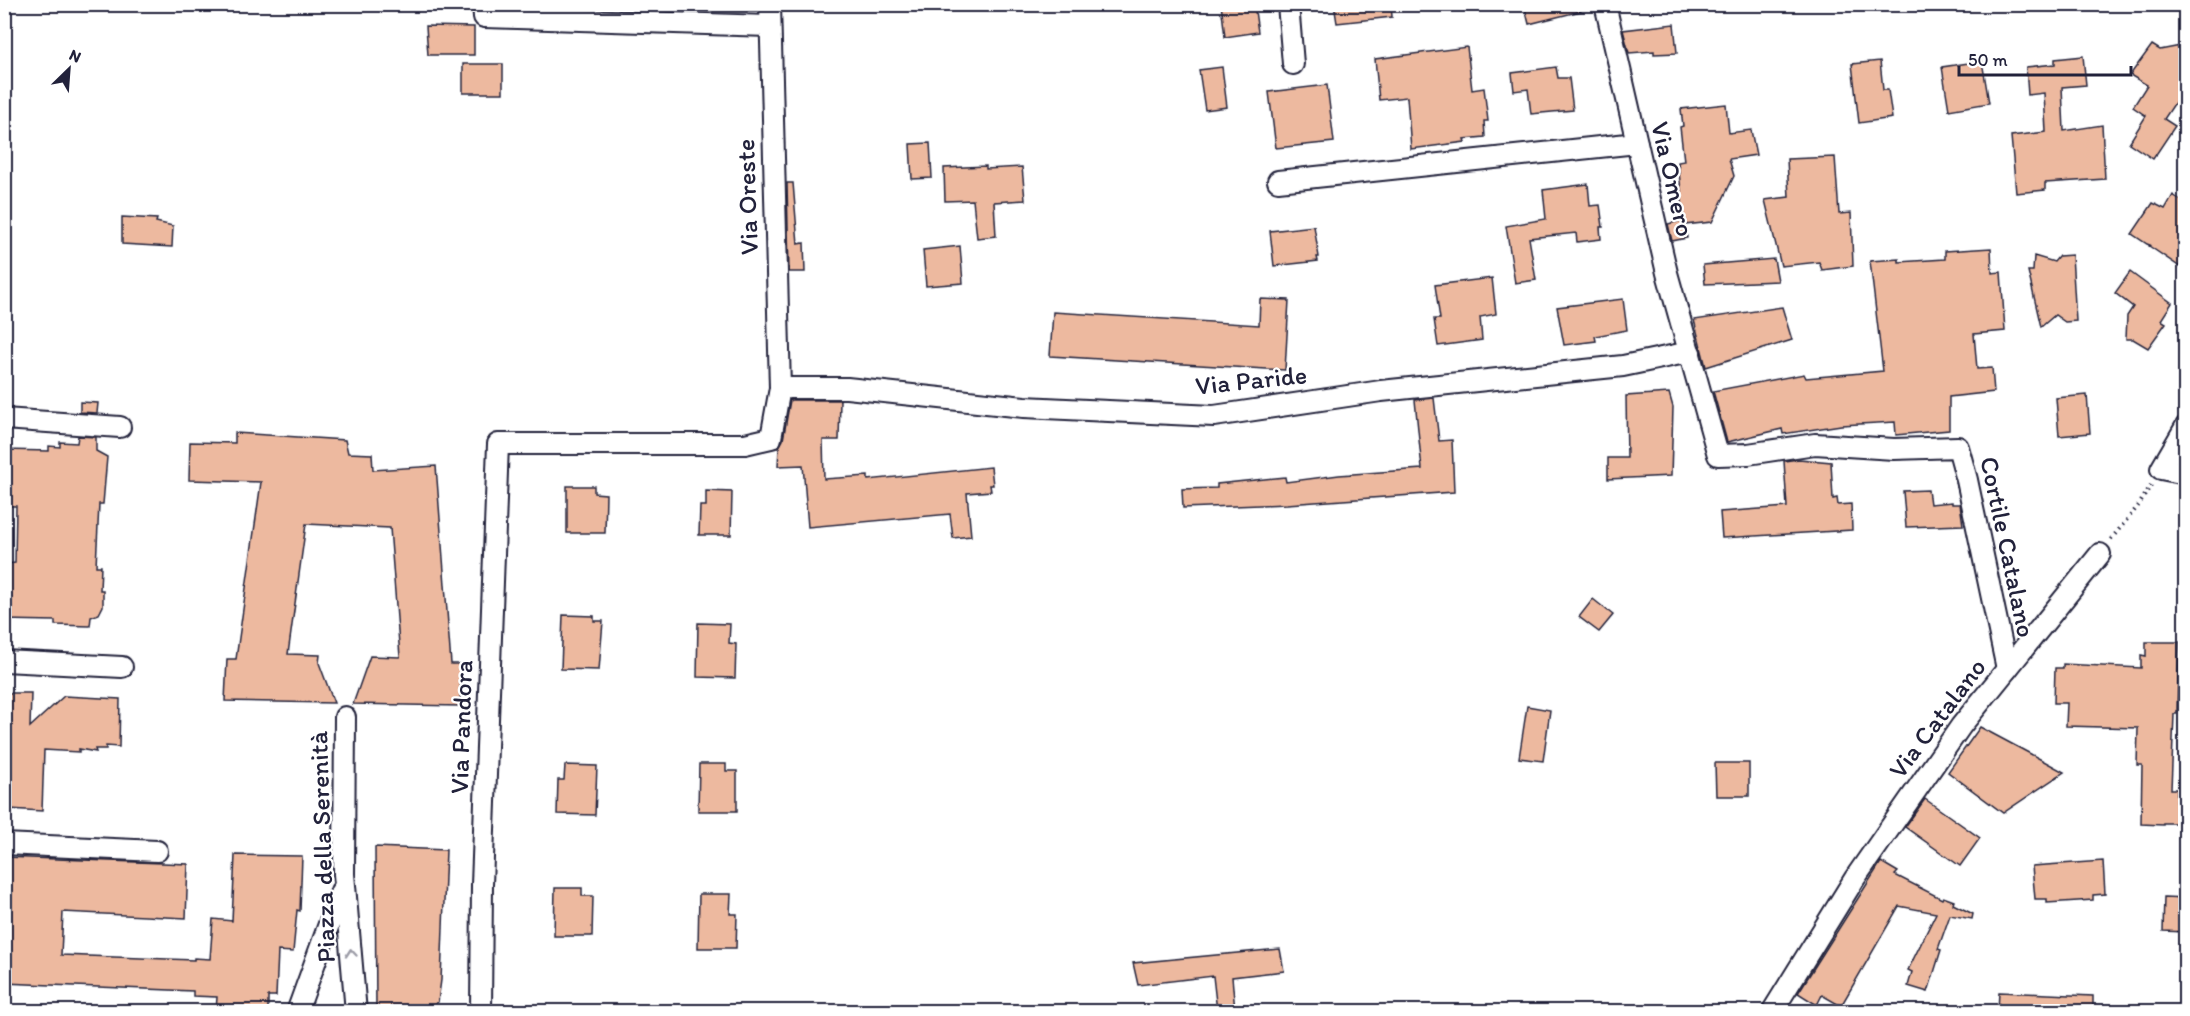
<svg xmlns="http://www.w3.org/2000/svg" width="2190" height="1016" font-family="Itim,sans-serif">
<rect width="100%" height="100%" fill="#fff"/>
<filter id="ink" filterUnits="userSpaceOnUse"><feTurbulence type="fractalNoise" baseFrequency=".0167" numOctaves="2"/><feDisplacementMap in="SourceGraphic" scale="12" xChannelSelector="R" yChannelSelector="G"/><feConvolveMatrix kernelMatrix="1 2 1 2 8 2 1 2 1" color-interpolation-filters="sRGB"/></filter>
<g filter="url(#ink)">
<!-- building -->
<g fill="#edb99f" stroke="#22223b" stroke-width="1.5">
<path d="M 1221,4 L 1254,4 L 1258,32 L 1225,37 Z"/>
<path d="M 1334,4 L 1391,4 L 1392,17 L 1337,23 Z"/>
<path d="M 1524,4 L 1580,4 L 1581,11 L 1529,24 Z"/>
<path d="M 1674,24 L 1677,53 L 1654,54 L 1654,51 L 1629,53 L 1623,30 Z"/>
<path d="M 426,26 L 474,27 L 474,55 L 428,55 Z"/>
<path d="M 2152,45 L 2160,50 L 2186,45 L 2186,86 L 2164,119 L 2175,126 L 2153,159 L 2129,143 L 2146,116 L 2133,107 L 2147,85 L 2130,75 Z"/>
<path d="M 1467,47 L 1472,90 L 1484,88 L 1488,121 L 1484,121 L 1485,137 L 1464,139 L 1465,142 L 1411,149 L 1407,97 L 1379,100 L 1375,59 Z"/>
<path d="M 2083,56 L 2086,85 L 2062,87 L 2064,131 L 2102,125 L 2105,179 L 2045,183 L 2045,190 L 2016,193 L 2011,136 L 2046,132 L 2044,93 L 2028,95 L 2026,67 L 2055,64 L 2055,59 Z"/>
<path d="M 1880,61 L 1883,90 L 1888,90 L 1892,118 L 1859,123 L 1852,64 Z"/>
<path d="M 1982,61 L 1989,103 L 1949,110 L 1942,67 Z"/>
<rect x="463" y="64" width="40" height="29"/>
<path d="M 1222,67 L 1227,107 L 1205,110 L 1199,70 Z"/>
<path d="M 1556,67 L 1558,78 L 1569,78 L 1573,110 L 1531,114 L 1528,89 L 1514,91 L 1512,73 Z"/>
<path d="M 1327,85 L 1334,142 L 1276,148 L 1269,92 Z"/>
<path d="M 1726,104 L 1729,133 L 1751,130 L 1756,155 L 1729,159 L 1734,176 L 1712,222 L 1685,225 L 1687,238 L 1672,241 L 1668,224 L 1684,220 L 1678,162 L 1684,161 L 1680,127 L 1683,126 L 1681,109 Z"/>
<path d="M 930,143 L 932,178 L 912,179 L 910,144 Z"/>
<path d="M 1835,157 L 1839,214 L 1851,213 L 1853,266 L 1822,270 L 1819,262 L 1781,266 L 1765,200 L 1789,197 L 1787,159 Z"/>
<path d="M 986,166 L 986,169 L 1022,167 L 1025,200 L 994,202 L 996,236 L 977,238 L 973,200 L 945,201 L 944,168 Z"/>
<path d="M 787,183 L 793,183 L 798,244 L 804,243 L 805,272 L 789,272 Z"/>
<path d="M 1588,184 L 1590,206 L 1600,205 L 1603,227 L 1600,227 L 1601,239 L 1577,242 L 1576,233 L 1529,238 L 1536,280 L 1515,283 L 1506,226 L 1546,219 L 1543,190 Z"/>
<path d="M 2173,195 L 2186,204 L 2186,271 L 2149,246 L 2150,245 L 2147,244 L 2132,234 L 2153,203 L 2165,209 Z"/>
<path d="M 122,217 L 157,219 L 156,222 L 173,226 L 172,247 L 122,244 Z"/>
<path d="M 1314,226 L 1319,257 L 1317,257 L 1318,261 L 1274,266 L 1270,231 Z"/>
<path d="M 960,246 L 963,283 L 926,286 L 923,250 Z"/>
<path d="M 1991,248 L 1992,273 L 2001,272 L 2005,331 L 1974,334 L 1977,369 L 1992,368 L 1994,392 L 1949,397 L 1949,430 L 1896,435 L 1895,422 L 1841,425 L 1783,434 L 1782,429 L 1727,442 L 1713,391 L 1804,374 L 1806,378 L 1883,371 L 1870,261 L 1899,259 L 1899,262 L 1945,259 L 1945,251 Z"/>
<path d="M 2072,255 L 2076,321 L 2065,322 L 2055,315 L 2041,327 L 2028,271 L 2033,271 L 2034,256 L 2054,262 L 2059,256 Z"/>
<path d="M 1774,259 L 1778,281 L 1705,284 L 1703,265 Z"/>
<path d="M 2130,272 L 2172,303 L 2161,320 L 2166,323 L 2148,348 L 2133,339 L 2126,339 L 2127,316 L 2133,307 L 2115,293 Z"/>
<path d="M 1492,278 L 1496,314 L 1480,317 L 1482,340 L 1438,346 L 1434,319 L 1440,319 L 1435,285 Z"/>
<path d="M 1260,299 L 1289,300 L 1285,370 L 1050,356 L 1053,312 L 1259,325 Z"/>
<path d="M 1623,299 L 1627,330 L 1595,336 L 1596,341 L 1564,345 L 1557,307 Z"/>
<path d="M 1782,307 L 1792,340 L 1706,367 L 1694,320 Z"/>
<path d="M 1669,393 L 1673,407 L 1671,476 L 1608,479 L 1608,458 L 1627,458 L 1626,396 Z"/>
<path d="M 2087,395 L 2090,433 L 2059,436 L 2056,398 Z"/>
<path d="M 1434,398 L 1439,441 L 1452,440 L 1454,492 L 1287,504 L 1183,508 L 1182,489 L 1217,488 L 1217,484 L 1285,477 L 1286,482 L 1339,475 L 1422,469 L 1415,400 Z"/>
<path d="M 790,400 L 840,400 L 839,440 L 823,440 L 824,479 L 868,476 L 868,480 L 991,467 L 993,485 L 990,485 L 991,491 L 967,493 L 971,536 L 953,538 L 950,514 L 808,527 L 803,465 L 778,466 L 779,447 L 783,440 Z"/>
<path d="M 80,402 L 98,403 L 97,413 L 80,412 Z"/>
<path d="M 235,433 L 345,440 L 348,453 L 372,454 L 373,470 L 436,466 L 451,664 L 461,664 L 460,706 L 353,704 L 370,656 L 400,657 L 390,528 L 306,524 L 288,654 L 320,655 L 319,663 L 334,703 L 225,701 L 227,659 L 236,659 L 261,482 L 189,480 L 190,442 L 235,443 Z"/>
<path d="M 78,436 L 96,437 L 96,451 L 107,457 L 103,504 L 99,504 L 96,566 L 101,566 L 100,590 L 103,590 L 103,606 L 99,614 L 91,617 L 90,626 L 55,625 L 55,621 L 4,620 L 4,564 L 15,563 L 16,506 L 4,506 L 4,450 L 49,451 L 49,446 L 60,447 L 60,442 L 77,443 Z"/>
<path d="M 1799,459 L 1831,462 L 1833,499 L 1837,498 L 1838,505 L 1851,504 L 1852,530 L 1722,538 L 1720,512 L 1787,507 L 1784,461 Z"/>
<path d="M 567,486 L 594,486 L 594,493 L 606,494 L 605,533 L 567,533 Z"/>
<path d="M 1928,490 L 1930,504 L 1952,502 L 1952,504 L 1960,504 L 1963,525 L 1906,527 L 1903,491 Z"/>
<path d="M 706,491 L 732,492 L 731,535 L 699,535 L 700,506 L 706,506 Z"/>
<path d="M 1593,599 L 1613,615 L 1599,632 L 1579,617 Z"/>
<path d="M 563,615 L 594,616 L 594,621 L 603,621 L 599,670 L 561,669 Z"/>
<path d="M 698,623 L 730,624 L 729,643 L 736,644 L 735,678 L 697,677 Z"/>
<path d="M 2146,642 L 2179,642 L 2177,714 L 2174,714 L 2171,789 L 2177,789 L 2176,823 L 2163,823 L 2163,825 L 2141,824 L 2142,765 L 2137,765 L 2138,728 L 2066,726 L 2067,703 L 2054,703 L 2055,668 L 2063,668 L 2063,664 L 2141,668 L 2141,655 L 2146,656 Z"/>
<path d="M 4,693 L 31,693 L 30,727 L 64,696 L 120,699 L 119,747 L 106,746 L 106,749 L 95,749 L 96,752 L 79,749 L 79,752 L 44,750 L 42,811 L 9,809 L 9,802 L 4,801 Z"/>
<path d="M 1527,706 L 1550,710 L 1543,761 L 1519,758 Z"/>
<path d="M 1980,727 L 2040,759 L 2064,772 L 2003,813 L 1948,772 Z"/>
<path d="M 1715,763 L 1749,763 L 1749,796 L 1716,796 Z"/>
<path d="M 699,764 L 726,764 L 726,771 L 737,771 L 737,811 L 698,811 Z"/>
<path d="M 565,765 L 597,766 L 595,815 L 557,814 L 558,780 L 564,780 Z"/>
<path d="M 1925,799 L 1980,838 L 1960,866 L 1905,827 Z"/>
<path d="M 375,847 L 446,850 L 441,980 L 438,1002 L 426,1011 L 376,1011 Z"/>
<path d="M 235,855 L 302,856 L 300,911 L 297,910 L 293,952 L 278,951 L 276,996 L 268,996 L 268,1011 L 216,1011 L 217,997 L 193,996 L 193,991 L 4,983 L 4,857 L 188,864 L 186,918 L 63,912 L 61,955 L 194,960 L 194,958 L 210,959 L 213,919 L 232,921 Z"/>
<path d="M 2103,861 L 2105,894 L 2093,895 L 2093,900 L 2047,903 L 2047,899 L 2035,899 L 2032,866 Z"/>
<path d="M 1881,862 L 1898,872 L 1895,875 L 1942,899 L 1943,897 L 1954,901 L 1953,904 L 1973,914 L 1972,919 L 1950,915 L 1938,949 L 1941,950 L 1928,992 L 1908,986 L 1912,972 L 1908,970 L 1936,913 L 1899,906 L 1841,1006 L 1822,995 L 1817,1005 L 1798,993 Z"/>
<path d="M 555,888 L 582,888 L 582,896 L 593,896 L 592,936 L 554,936 Z"/>
<path d="M 699,894 L 731,894 L 730,914 L 737,914 L 736,948 L 698,948 Z"/>
<path d="M 2164,897 L 2186,898 L 2186,932 L 2163,931 Z"/>
<path d="M 1280,949 L 1284,971 L 1232,977 L 1235,1011 L 1217,1011 L 1213,976 L 1138,985 L 1133,963 Z"/>
<path d="M 1999,992 L 2093,996 L 2093,1011 L 1998,1011 Z"/>
</g>
<g fill="none" stroke-linecap="round" stroke-linejoin="round">
<!-- street casing -->
<g stroke="#22223b" stroke-width="24">
<g id="street">
<path d="M 483,4 L 484,17 L 769,26"/>
<path d="M 1288,4 L 1293,64"/>
<path d="M 1605,4 L 1667,273 L 1718,455 L 1748,454 L 1815,444 L 1894,449 L 1958,447 L 1967,480 L 2007,669"/>
<path d="M 1278,181 L 1637,143"/>
<path d="M 780,388 L 847,388 L 1024,407 L 1214,416 L 1381,391 L 1623,366 L 1690,352"/>
<path d="M 4,419 L 120,427"/>
<path d="M 2186,426 L 2161,469 L 2186,474"/>
<path d="M 4,661 L 122,667"/>
<path d="M 345,717 L 344,874 L 356,1012"/>
<path d="M 4,844 L 157,851"/>
<path d="M 297,1012 L 341,891"/>
<path d="M 481,1012 L 482,885 L 498,444 L 745,444 L 771,438 L 780,388 L 770,4"/>
<path d="M 1772,1012 L 1855,878 L 1961,726 L 2100,554"/>
</g>
</g>
<!-- path -->
<path stroke="#22223b" stroke-width="4" stroke-dasharray="1.5 4.5" stroke-linecap="butt" d="M 2111,539 L 2139,505 L 2151,485"/>
<!-- street -->
<use href="#street" stroke="#fff" stroke-width="20"/>
</g>
<!-- one-way arrows -->
<defs><path id="oneway-chevron" d="M-2-3.5L2.5 0L-2 3.5" fill="none" stroke-width="1.6" stroke-linecap="round" stroke-linejoin="round" transform="scale(1.5)"/></defs>
<use stroke="#9c9ca7" href="#oneway-chevron" transform="translate(351 953) rotate(-95)"/>
</g>
<g text-anchor="middle" stroke-width="4.5" stroke-linejoin="round" paint-order="stroke">
<!-- street labels -->
<g font-size="26" fill="#22223b" stroke="#fff">
<text transform="translate(1673 179) rotate(77)" y="9">Via Omero</text>
<text transform="translate(747 197) rotate(-92)" y="9">Via Oreste</text>
<text transform="translate(1251 380) rotate(-6)" y="9">Via Paride</text>
<text transform="translate(2008 547) rotate(78)" y="9">Cortile Catalano</text>
<text transform="translate(1937 718) rotate(-53)" y="9">Via Catalano</text>
<text transform="translate(461 727) rotate(-88)" y="9">Via Pandora</text>
<text transform="translate(322 847) rotate(-92)" y="9">Piazza della Serenità</text>
</g>
</g>
<!-- margin -->
<rect width="2190" height="1016" fill="none" stroke="#fff" stroke-width="24"/>
<rect x="12" y="12" width="2166" height="992" fill="none" stroke="#22223b" stroke-width="2" filter="url(#ink)"/>
<!-- north arrow -->
<g transform="translate(69 69) rotate(25)" stroke="#ffffff" stroke-width="4.5" paint-order="stroke">
<path d="M0-4.5L10 22L0 15L-10 22Z" fill="#22223b"/>
<text y="-9" font-size="16" font-weight="bold" text-anchor="middle" fill="#22223b">N</text>
</g>
<!-- scale -->
<path d="M1959 66v9h172v-9" fill="none" stroke="#22223b" stroke-width="3"/>
<text x="1968" y="66" font-size="18" fill="#22223b" stroke="#ffffff" stroke-width="4.5" paint-order="stroke">50 m</text>
</svg>
